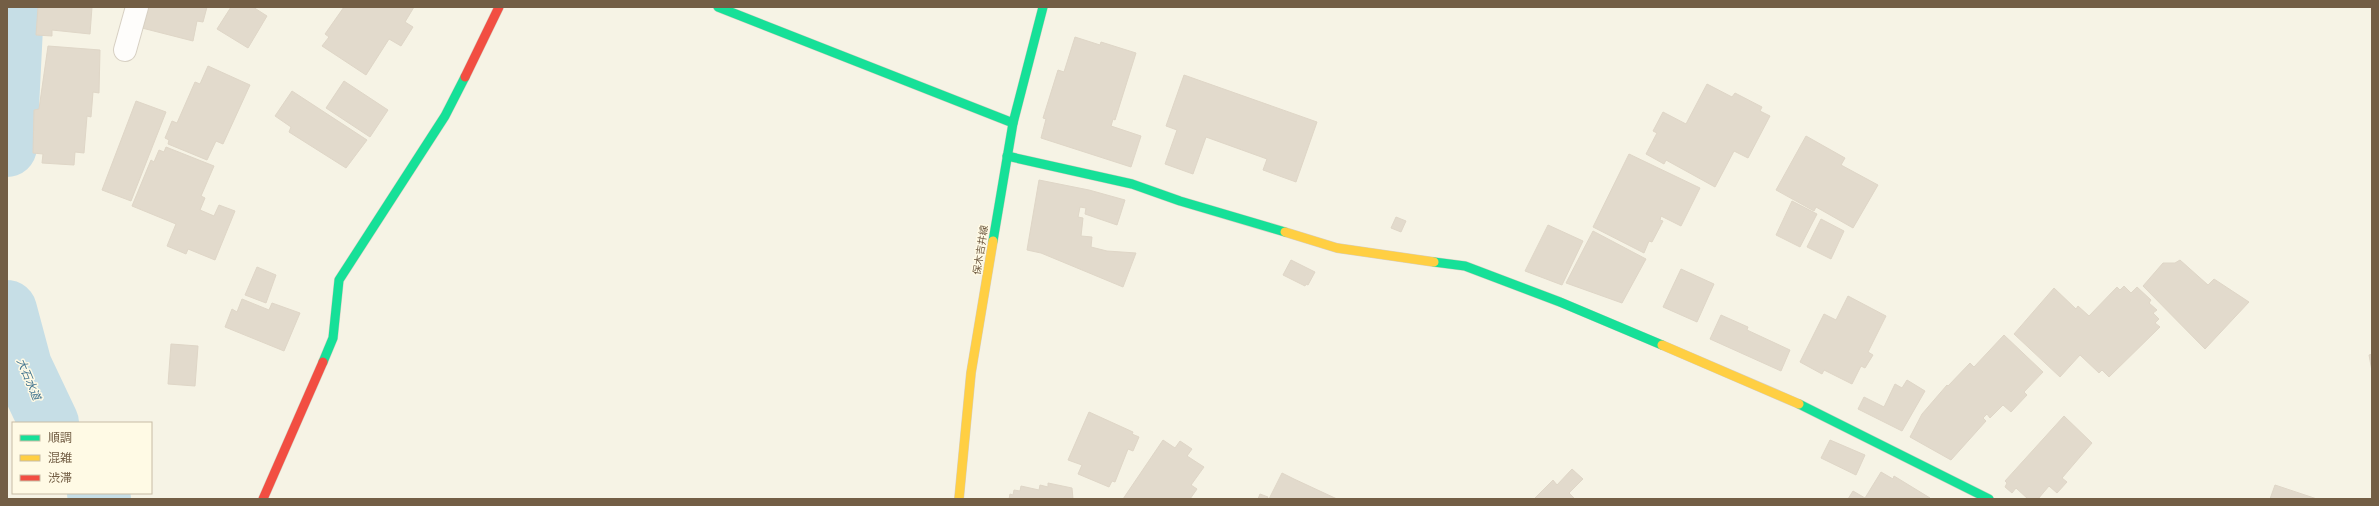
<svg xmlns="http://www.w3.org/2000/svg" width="2379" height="506" font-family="Figtree,'Noto Sans JP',sans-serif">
<rect width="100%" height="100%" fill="#f6f3e5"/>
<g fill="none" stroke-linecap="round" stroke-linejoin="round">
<!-- river -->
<g stroke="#c6dee6" stroke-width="60">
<path d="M 7,147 L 14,7"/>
<path d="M 7,310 L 22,366 L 49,423"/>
<path d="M 97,493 L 101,499"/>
</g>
</g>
<!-- building -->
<g fill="#e2dacc" stroke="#dfd6c7">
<path d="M 38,7 L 92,7 L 90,34 L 52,30 L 52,36 L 36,35 Z"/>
<path d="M 148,7 L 207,7 L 203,22 L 197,21 L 193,41 L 142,28 Z"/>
<path d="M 231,7 L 253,7 L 267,16 L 248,48 L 217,29 Z"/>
<path d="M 344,7 L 414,7 L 405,22 L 413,27 L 401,46 L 389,39 L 366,75 L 322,46 L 329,37 L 325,34 Z"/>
<path d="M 1075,37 L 1100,45 L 1101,42 L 1136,53 L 1115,120 L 1113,119 L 1111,126 L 1141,136 L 1131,167 L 1041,138 L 1046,119 L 1043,118 L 1058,70 L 1064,72 Z"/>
<path d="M 48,46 L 100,50 L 99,93 L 93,92 L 91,117 L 87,116 L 84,153 L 75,152 L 74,165 L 42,163 L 43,154 L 33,153 L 34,110 L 39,109 Z"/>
<path d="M 208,66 L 250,85 L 223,144 L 216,141 L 207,160 L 168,144 L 169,140 L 165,138 L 172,121 L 177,123 L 195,82 L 200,84 Z"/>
<path d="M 1184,75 L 1317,122 L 1296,182 L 1263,170 L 1267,159 L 1206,137 L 1193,174 L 1165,164 L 1177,130 L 1166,126 Z"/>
<path d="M 344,81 L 388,110 L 370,137 L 326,108 Z"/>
<path d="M 1707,84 L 1732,97 L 1735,93 L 1762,107 L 1760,111 L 1770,116 L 1748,158 L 1734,151 L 1715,187 L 1666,160 L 1664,164 L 1646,154 L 1657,133 L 1653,131 L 1663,112 L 1686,124 Z"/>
<path d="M 292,91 L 367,140 L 346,168 L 289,132 L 291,127 L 275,116 Z"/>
<path d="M 136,101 L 166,112 L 131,201 L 102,190 Z"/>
<path d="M 1806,136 L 1845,158 L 1841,165 L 1878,185 L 1853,228 L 1816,207 L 1814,211 L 1776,190 Z"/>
<path d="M 166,147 L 214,166 L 201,196 L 205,198 L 200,210 L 214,216 L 219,205 L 235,211 L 215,260 L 188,249 L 186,254 L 167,246 L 176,224 L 132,206 L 151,160 L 154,162 L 159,150 L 164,152 Z"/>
<path d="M 1629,154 L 1700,188 L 1681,226 L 1661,216 L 1660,220 L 1663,221 L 1652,242 L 1649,241 L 1644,253 L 1593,227 Z"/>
<path d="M 1039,180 L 1089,190 L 1125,200 L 1117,225 L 1085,214 L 1086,208 L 1080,207 L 1078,217 L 1083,218 L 1081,236 L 1092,237 L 1091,247 L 1107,251 L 1136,253 L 1123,287 L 1041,253 L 1027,250 Z"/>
<path d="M 1792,201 L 1817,214 L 1800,247 L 1776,235 Z"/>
<path d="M 1396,217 L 1406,221 L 1401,232 L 1391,228 Z"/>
<path d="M 1821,219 L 1844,231 L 1831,259 L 1807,247 Z"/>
<path d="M 1548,225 L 1583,241 L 1562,285 L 1525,271 Z"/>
<path d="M 1593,231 L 1646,259 L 1622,303 L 1566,283 Z"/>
<path d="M 1291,260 L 1315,272 L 1308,285 L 1306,284 L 1305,286 L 1283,275 Z"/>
<path d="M 2180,260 L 2208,285 L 2214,279 L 2249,302 L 2205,349 L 2143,286 L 2163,263 L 2175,263 Z"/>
<path d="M 257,267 L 276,275 L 266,303 L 245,295 Z"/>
<path d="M 1681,269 L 1714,284 L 1697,322 L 1663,307 Z"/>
<path d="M 2124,286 L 2131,293 L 2137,287 L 2151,300 L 2149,303 L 2157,310 L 2153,313 L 2159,319 L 2155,323 L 2160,327 L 2109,377 L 2102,370 L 2099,373 L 2080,355 L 2060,377 L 2014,334 L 2054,288 L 2076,309 L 2078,306 L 2089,316 L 2117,287 L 2120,290 Z"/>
<path d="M 1848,296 L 1886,316 L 1868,352 L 1873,355 L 1865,368 L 1861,366 L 1852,384 L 1824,370 L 1822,374 L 1800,362 L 1824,314 L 1836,320 Z"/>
<path d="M 242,299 L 269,310 L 272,303 L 300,313 L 284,351 L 225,327 L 232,309 L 237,312 Z"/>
<path d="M 1721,315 L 1748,327 L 1747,330 L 1790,350 L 1781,371 L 1710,339 Z"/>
<path d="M 2004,335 L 2043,372 L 2024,392 L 2027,395 L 2011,412 L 2003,405 L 1990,418 L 1987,414 L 1983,418 L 1986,421 L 1951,460 L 1910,437 L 1922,414 L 1947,385 L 1948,386 L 1970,363 L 1974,367 Z"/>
<path d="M 171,344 L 198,346 L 195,386 L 168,384 Z"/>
<path d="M 2372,354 L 2372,371 L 2369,355 Z"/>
<path d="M 1907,380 L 1925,391 L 1902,431 L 1858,409 L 1864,397 L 1884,407 L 1895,384 L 1902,388 Z"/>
<path d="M 1089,412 L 1133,432 L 1132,434 L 1139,437 L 1133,451 L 1128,449 L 1115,482 L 1112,481 L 1109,487 L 1078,474 L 1082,465 L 1068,460 Z"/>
<path d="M 2064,416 L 2092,443 L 2062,478 L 2067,482 L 2057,493 L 2049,486 L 2038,499 L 2028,499 L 2016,488 L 2012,493 L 2005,487 L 2007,483 L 2005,481 Z"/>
<path d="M 1163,440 L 1175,448 L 1180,441 L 1192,449 L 1187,456 L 1204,467 L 1191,485 L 1197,489 L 1190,499 L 1123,499 Z"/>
<path d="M 1830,440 L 1865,455 L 1856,475 L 1821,458 Z"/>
<path d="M 1572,469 L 1583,479 L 1569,493 L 1575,499 L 1534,499 L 1553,480 L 1557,485 Z"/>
<path d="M 1881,472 L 1893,479 L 1894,476 L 1930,498 L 1848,499 L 1853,491 L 1865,498 Z"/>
<path d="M 1282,473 L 1294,479 L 1337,499 L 1269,499 Z"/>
<path d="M 1048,483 L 1072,488 L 1073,499 L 1009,499 L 1010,494 L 1013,495 L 1014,490 L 1020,491 L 1021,486 L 1039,490 L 1040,485 L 1048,487 Z"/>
<path d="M 2275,485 L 2317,499 L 2270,499 Z"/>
<path d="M 1260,494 L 1268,497 L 1267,499 L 1258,499 Z"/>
</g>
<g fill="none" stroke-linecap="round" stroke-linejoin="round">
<!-- street casing -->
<g stroke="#d7d0c3" stroke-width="24">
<path id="street" d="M 125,50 L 137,7"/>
</g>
<!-- fast casing -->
<g stroke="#d6cfc2" stroke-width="10">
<g id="fast">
<path d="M 718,7 L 1013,123"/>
<path d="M 1007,156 L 1132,184 L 1180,201 L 1285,232"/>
<path d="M 993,241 L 1013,123 L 1043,7"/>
<path d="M 1434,262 L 1465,266 L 1560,302 L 1662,345"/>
<path d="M 323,362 L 333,338 L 339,280 L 445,116 L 465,77"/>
<path d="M 1799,404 L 1989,499"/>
</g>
</g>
<!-- slow casing -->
<g stroke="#d6cfc2" stroke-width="10">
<g id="slow">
<path d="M 1285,232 L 1337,248 L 1434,262"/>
<path d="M 1662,345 L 1799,404"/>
<path d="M 959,499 L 971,373 L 993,241"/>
</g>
</g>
<!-- jam casing -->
<g stroke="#d6cfc2" stroke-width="10">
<g id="jam">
<path d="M 465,77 L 499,7"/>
<path d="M 263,499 L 323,362"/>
</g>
</g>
<!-- street -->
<use href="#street" stroke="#fefdfb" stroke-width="22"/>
<!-- fast -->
<use href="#fast" stroke="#16e098" stroke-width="9"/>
<!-- slow -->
<use href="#slow" stroke="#ffcf43" stroke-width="9"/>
<!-- jam -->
<use href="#jam" stroke="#f24e42" stroke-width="9"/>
</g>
<g text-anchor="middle" stroke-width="3" stroke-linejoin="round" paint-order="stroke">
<!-- street labels -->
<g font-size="10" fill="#735e45" stroke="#fffae5">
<text transform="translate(980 250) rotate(-81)" y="4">保木吉井線</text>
</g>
<!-- water labels -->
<g font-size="11" font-style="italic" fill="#42748f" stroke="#fffae5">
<text transform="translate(29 379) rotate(67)" y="4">大石水道</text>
</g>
</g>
<!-- border -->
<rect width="2379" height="506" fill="none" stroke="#735e45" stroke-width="16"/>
<!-- legend -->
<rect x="12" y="422" width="140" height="72" fill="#fffae5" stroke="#c7bca5"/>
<rect x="20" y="435" width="20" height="6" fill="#16e098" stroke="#c7bca5"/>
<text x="48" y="442" font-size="12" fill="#735e45">順調</text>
<rect x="20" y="455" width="20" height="6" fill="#ffcf43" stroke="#c7bca5"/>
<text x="48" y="462" font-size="12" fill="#735e45">混雑</text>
<rect x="20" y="475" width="20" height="6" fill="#f24e42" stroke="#c7bca5"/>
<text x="48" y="482" font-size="12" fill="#735e45">渋滞</text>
</svg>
